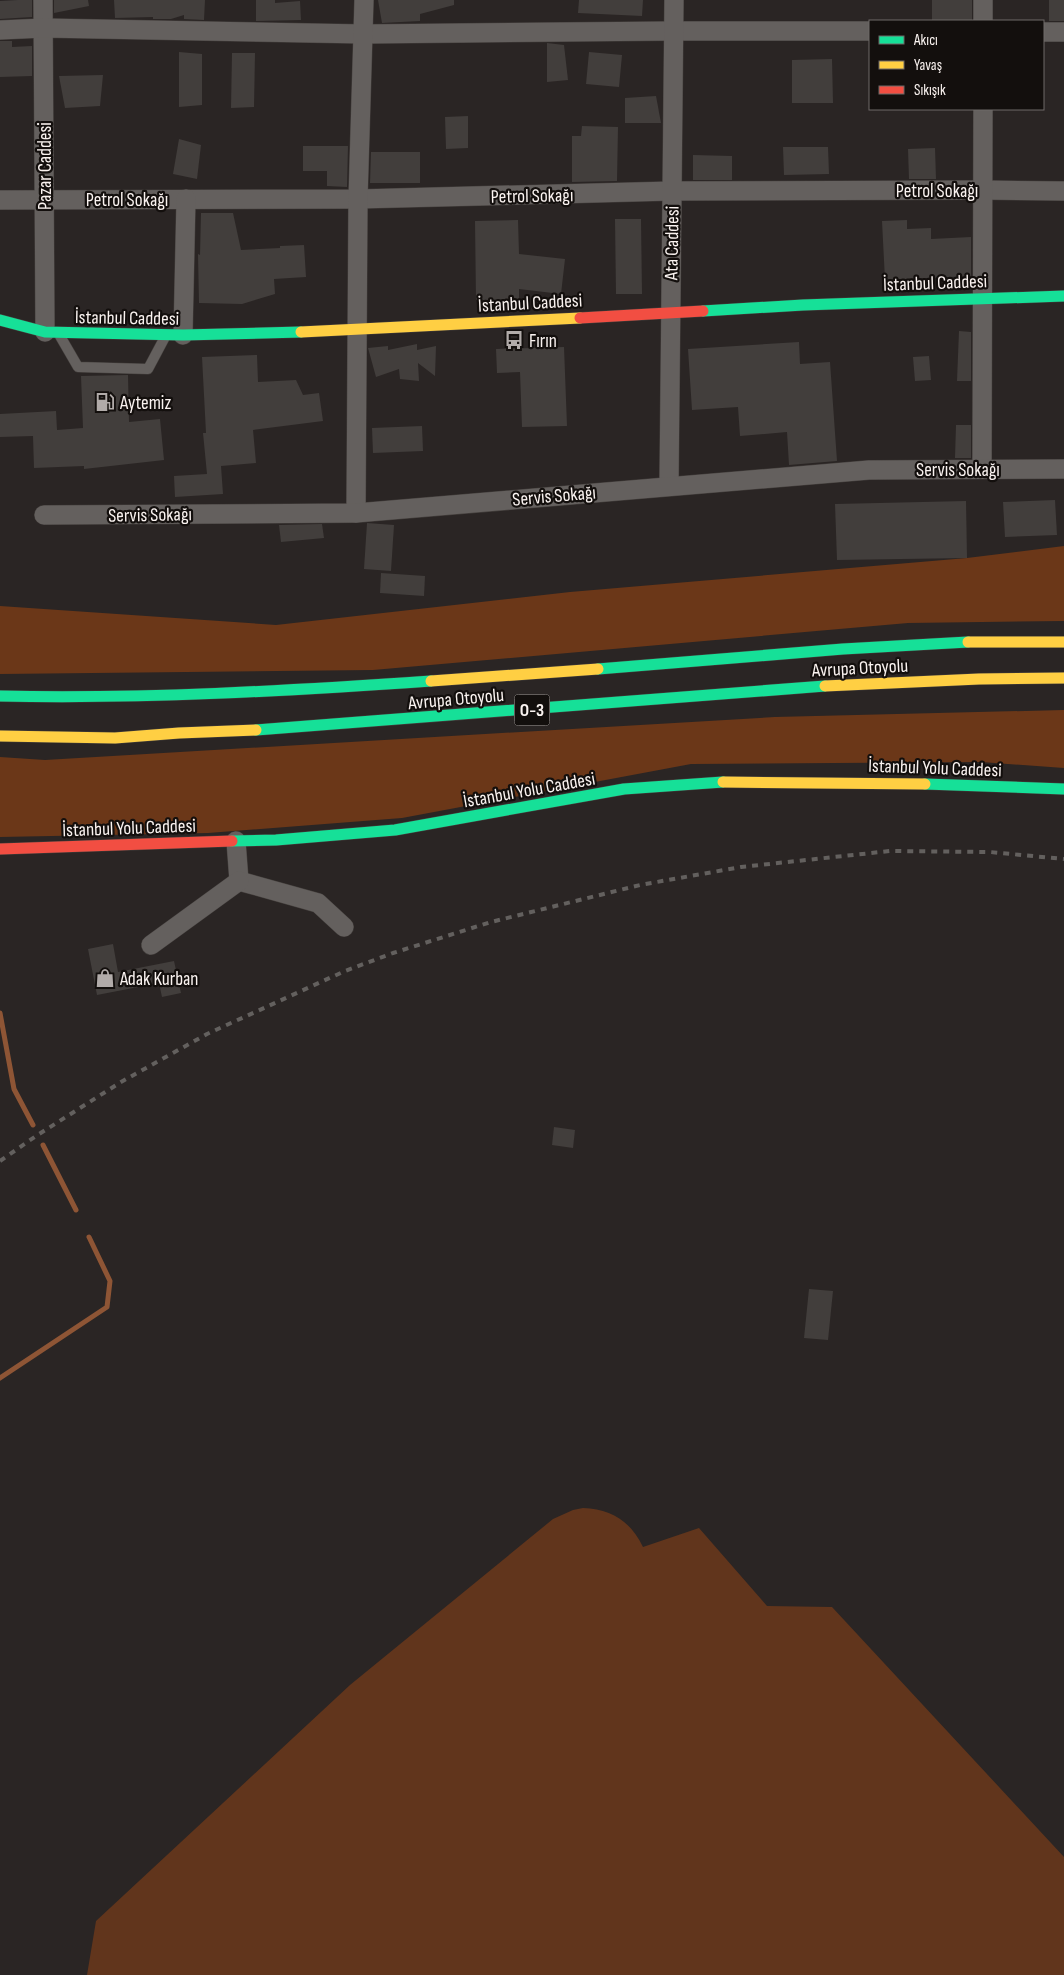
<svg xmlns="http://www.w3.org/2000/svg" width="1064" height="1975" font-family="'Sofia Sans Condensed',sans-serif">
<rect width="100%" height="100%" fill="#2a2524"/>
<!-- green -->
<path fill="#61351c" d="M 583,1508 C 612,1509 631,1522 643,1547 L 699,1528 L 767,1606 L 832,1607 L 1064,1857 L 1064,1975 L 87,1975 L 96,1921 L 350,1685 L 553,1519 L 573,1510 Z"/>
<!-- forest -->
<g fill="#6b3718">
<path d="M 1064,546 L 1064,621 L 908,623 L 373,670 L 0,674 L 0,606 L 276,625 L 570,592 L 967,558 Z"/>
<path d="M 1064,710 L 1064,768 L 981,762 L 691,764 L 402,818 L 208,833 L 0,837 L 0,757 L 45,760 L 775,717 Z"/>
</g>
<g fill="none" stroke-linecap="round" stroke-linejoin="round">
<!-- stream -->
<g stroke="#8e5535" stroke-width="5">
<path d="M 0,1013 L 14,1089 L 33,1125"/>
<path d="M 43,1145 L 76,1210"/>
<path d="M 0,1378 L 107,1307 L 110,1281 L 89,1237"/>
</g>
</g>
<!-- building -->
<g fill="#423e3c">
<path d="M 18,0 L 32,0 L 32,17 L 0,19 L 0,1 Z"/>
<path d="M 54,0 L 88,0 L 89,6 L 54,13 Z"/>
<path d="M 114,0 L 205,0 L 204,20 L 184,19 L 184,15 L 171,19 L 153,19 L 153,17 L 115,18 Z"/>
<path d="M 256,0 L 275,0 L 275,3 L 300,1 L 301,20 L 256,21 Z"/>
<path d="M 378,0 L 454,0 L 454,5 L 420,14 L 420,21 L 382,23 Z"/>
<path d="M 579,0 L 643,0 L 642,16 L 578,13 Z"/>
<rect x="932" y="0" width="40" height="21"/>
<rect x="1049" y="0" width="15" height="21"/>
<path d="M 0,41 L 12,41 L 12,47 L 32,46 L 32,76 L 0,77 Z"/>
<path d="M 547,43 L 564,45 L 568,80 L 547,82 Z"/>
<path d="M 179,52 L 202,54 L 202,105 L 179,107 Z"/>
<path d="M 589,52 L 622,55 L 619,87 L 586,84 Z"/>
<path d="M 232,53 L 255,53 L 254,107 L 231,108 Z"/>
<path d="M 832,59 L 833,103 L 792,103 L 792,60 Z"/>
<path d="M 103,75 L 100,106 L 65,108 L 59,76 Z"/>
<path d="M 656,96 L 661,123 L 625,123 L 625,98 Z"/>
<path d="M 468,116 L 468,148 L 446,149 L 445,117 Z"/>
<path d="M 582,126 L 618,127 L 617,181 L 572,182 L 572,136 L 581,136 Z"/>
<path d="M 179,139 L 201,145 L 197,179 L 173,174 Z"/>
<path d="M 303,146 L 348,146 L 347,187 L 327,186 L 327,171 L 303,171 Z"/>
<path d="M 783,147 L 828,147 L 829,174 L 784,175 Z"/>
<path d="M 935,148 L 936,179 L 909,179 L 908,149 Z"/>
<path d="M 371,152 L 420,152 L 420,183 L 370,183 Z"/>
<path d="M 693,155 L 732,156 L 732,180 L 693,180 Z"/>
<path d="M 201,213 L 233,213 L 241,250 L 280,248 L 280,246 L 304,245 L 306,277 L 274,279 L 275,294 L 242,304 L 199,303 L 198,254 L 200,255 Z"/>
<path d="M 615,219 L 641,219 L 642,294 L 616,294 Z"/>
<path d="M 518,220 L 519,254 L 565,259 L 561,294 L 519,289 L 519,300 L 476,300 L 475,221 Z"/>
<path d="M 907,220 L 907,229 L 931,228 L 931,239 L 971,237 L 971,276 L 885,280 L 882,221 Z"/>
<path d="M 959,331 L 971,332 L 971,381 L 957,381 Z"/>
<path d="M 799,342 L 800,364 L 830,362 L 837,461 L 789,465 L 787,432 L 740,436 L 738,407 L 692,410 L 688,349 Z"/>
<path d="M 417,344 L 417,350 L 436,346 L 435,376 L 418,363 L 419,381 L 400,379 L 399,369 L 376,377 L 368,348 L 388,346 L 388,350 Z"/>
<path d="M 564,347 L 567,426 L 522,427 L 520,372 L 497,373 L 496,349 Z"/>
<path d="M 257,355 L 258,382 L 296,380 L 303,395 L 319,393 L 323,421 L 253,430 L 256,463 L 221,466 L 223,494 L 175,497 L 174,476 L 207,474 L 203,433 L 206,433 L 202,357 Z"/>
<path d="M 929,356 L 931,380 L 915,381 L 913,357 Z"/>
<path d="M 128,375 L 129,422 L 160,419 L 164,460 L 84,469 L 84,466 L 34,468 L 33,436 L 0,437 L 0,414 L 56,411 L 57,430 L 83,428 L 81,376 Z"/>
<path d="M 956,425 L 971,425 L 971,458 L 955,458 Z"/>
<path d="M 422,426 L 423,451 L 373,453 L 372,428 Z"/>
<path d="M 1055,500 L 1057,535 L 1005,537 L 1003,502 Z"/>
<path d="M 966,501 L 967,558 L 837,560 L 835,504 Z"/>
<path d="M 367,523 L 394,525 L 391,571 L 364,569 Z"/>
<path d="M 322,524 L 324,538 L 281,542 L 279,525 Z"/>
<path d="M 381,573 L 425,576 L 424,596 L 380,593 Z"/>
<path d="M 113,944 L 118,972 L 174,961 L 181,993 L 162,997 L 159,983 L 97,995 L 88,949 Z"/>
<path d="M 554,1127 L 575,1130 L 573,1148 L 552,1145 Z"/>
<path d="M 809,1289 L 833,1291 L 828,1340 L 804,1338 Z"/>
</g>
<g fill="none" stroke-linecap="round" stroke-linejoin="round">
<!-- lane casing -->
<g stroke="#45403e" stroke-width="11">
<path id="lane" d="M 60,336 L 78,367 L 148,369 L 165,337"/>
</g>
<!-- street casing -->
<g stroke="#45403e" stroke-width="20">
<g id="street">
<path d="M 43,0 L 45,332"/>
<path d="M 983,21 L 983,0"/>
<path d="M 0,30 L 44,28 L 364,34 L 673,31 L 870,31"/>
<path d="M 1043,32 L 1064,32"/>
<path d="M 0,200 L 358,199 L 672,191 L 982,190 L 1064,191"/>
<path d="M 183,335 L 186,199"/>
<path d="M 982,469 L 983,109"/>
<path d="M 669,485 L 674,0"/>
<path d="M 356,513 L 358,199 L 364,0"/>
<path d="M 44,515 L 356,513 L 869,470 L 1064,469"/>
<path d="M 236,841 L 239,881"/>
<path d="M 239,881 L 318,903 L 344,927"/>
<path d="M 151,945 L 239,881"/>
</g>
</g>
<!-- fast casing -->
<g stroke="#45403e" stroke-width="12">
<g id="fast">
<path d="M 703,311 L 803,305 L 1064,296"/>
<path d="M 0,320 L 45,332 L 183,335 L 301,332"/>
<path d="M 598,669 L 843,649 L 968,642"/>
<path d="M 0,696 C 144,699 288,691 431,681"/>
<path d="M 256,730 L 825,686"/>
<path d="M 925,784 L 1064,789"/>
<path d="M 232,841 L 276,840 L 395,830 L 624,789 L 723,782"/>
</g>
</g>
<!-- slow casing -->
<g stroke="#45403e" stroke-width="12">
<g id="slow">
<path d="M 301,332 L 580,318"/>
<path d="M 968,642 L 1064,642"/>
<path d="M 431,681 L 598,669"/>
<path d="M 825,686 L 979,679 L 1064,678"/>
<path d="M 0,736 L 115,738 L 179,733 L 256,730"/>
<path d="M 723,782 L 925,784"/>
</g>
</g>
<!-- jam casing -->
<g stroke="#45403e" stroke-width="12">
<g id="jam">
<path d="M 580,318 L 703,311"/>
<path d="M 0,849 L 232,841"/>
</g>
</g>
<!-- lane -->
<use href="#lane" stroke="#64605e" stroke-width="10"/>
<!-- street -->
<use href="#street" stroke="#64605e" stroke-width="19"/>
<!-- fast -->
<use href="#fast" stroke="#16e098" stroke-width="11"/>
<!-- slow -->
<use href="#slow" stroke="#ffcf43" stroke-width="11"/>
<!-- jam -->
<use href="#jam" stroke="#f24e42" stroke-width="11"/>
<!-- rail -->
<path stroke="#63605e" stroke-width="4" stroke-dasharray="6 6" stroke-linecap="butt" d="M 0,1161 L 36,1136 L 121,1082 L 207,1034 L 345,971 L 393,953 L 491,922 L 640,885 L 741,867 L 890,851 L 990,852 L 1064,859"/>
</g>
<!-- icons -->
<defs>
<g id="bus-bare" transform="scale(1.5)"><path d="M-5-6H5V4H4V6H2V4H-2V6H-4V4H-5ZM-3.5-4V0h7V-4ZM-3.5 1.2v1.5H-2V1.2ZM2 1.2v1.5H3.5V1.2Z" fill="#b1aba9" stroke="#130f0d" stroke-width="2.5" paint-order="stroke"/></g>
<g id="fuel-bare" transform="scale(1.5)"><path d="M-5.5-6h7V0h2V4h1.3V-2.5L3-4.5l.8-.8L6-3V5H2.5V1h-1V6h-7ZM-4.2-4.7v3.2H.2V-4.7Z" fill="#b1aba9" stroke="#130f0d" stroke-width="2.5" paint-order="stroke"/></g>
<g id="shop-bare" transform="scale(1.5)"><path d="M-5-2.5h2.3a2.7 3.5 0 0 1 5.4 0H5L5.5 6h-11ZM-1.5-2.5h3a1.5 2.3 0 0 0-3 0Z" fill="#b1aba9" stroke="#130f0d" stroke-width="2.5" paint-order="stroke"/></g>
</defs>
<g fill-rule="evenodd">
<use href="#bus-bare" x="514" y="340"/>
<use href="#fuel-bare" x="105" y="402"/>
<use href="#shop-bare" x="105" y="978"/>
</g>
<g text-anchor="middle" stroke-width="4.5" stroke-linejoin="round" paint-order="stroke">
<!-- shield labels -->
<rect fill="#130f0d" stroke="#b5afac" stroke-width="1" x="514.5" y="694.5" width="35" height="31" rx="4"/>
<g font-size="18" font-weight="bold" fill="#faf3f0">
<text x="532" y="716">O-3</text>
</g>
<!-- street labels -->
<g font-size="19" fill="#faf3f0" stroke="#130f0d">
<text transform="translate(44 166) rotate(-90)" y="7">Pazar Caddesi</text>
<text x="937" y="197">Petrol Sokağı</text>
<text transform="translate(532 195) rotate(-1)" y="7">Petrol Sokağı</text>
<text x="127" y="206">Petrol Sokağı</text>
<text transform="translate(671 243) rotate(-89)" y="7">Ata Caddesi</text>
<text transform="translate(935 282) rotate(-2)" y="7">İstanbul Caddesi</text>
<text transform="translate(530 302) rotate(-3)" y="7">İstanbul Caddesi</text>
<text transform="translate(127 317) rotate(1)" y="7">İstanbul Caddesi</text>
<text x="958" y="476">Servis Sokağı</text>
<text transform="translate(554 495) rotate(-5)" y="7">Servis Sokağı</text>
<text transform="translate(150 514) rotate(-1)" y="7">Servis Sokağı</text>
<text transform="translate(860 667) rotate(-3)" y="7">Avrupa Otoyolu</text>
<text transform="translate(456 698) rotate(-5)" y="7">Avrupa Otoyolu</text>
<text transform="translate(935 767) rotate(2)" y="7">İstanbul Yolu Caddesi</text>
<text transform="translate(529 789) rotate(-10)" y="7">İstanbul Yolu Caddesi</text>
<text transform="translate(129 827) rotate(-2)" y="7">İstanbul Yolu Caddesi</text>
</g>
<!-- poi labels -->
<g font-size="19" fill="#faf3f0" stroke="#130f0d" text-anchor="start">
<text x="529" y="347">Fırın</text>
<text x="120" y="409">Aytemiz</text>
<text x="120" y="985">Adak Kurban</text>
</g>
</g>
<!-- legend -->
<rect x="869" y="20" width="175" height="90" fill="#130f0d" stroke="#6f6a68"/>
<rect x="879" y="36" width="25" height="8" fill="#16e098" stroke="#6f6a68"/>
<text x="914" y="45" font-size="15" fill="#faf3f0">Akıcı</text>
<rect x="879" y="61" width="25" height="8" fill="#ffcf43" stroke="#6f6a68"/>
<text x="914" y="70" font-size="15" fill="#faf3f0">Yavaş</text>
<rect x="879" y="86" width="25" height="8" fill="#f24e42" stroke="#6f6a68"/>
<text x="914" y="95" font-size="15" fill="#faf3f0">Sıkışık</text>
</svg>
